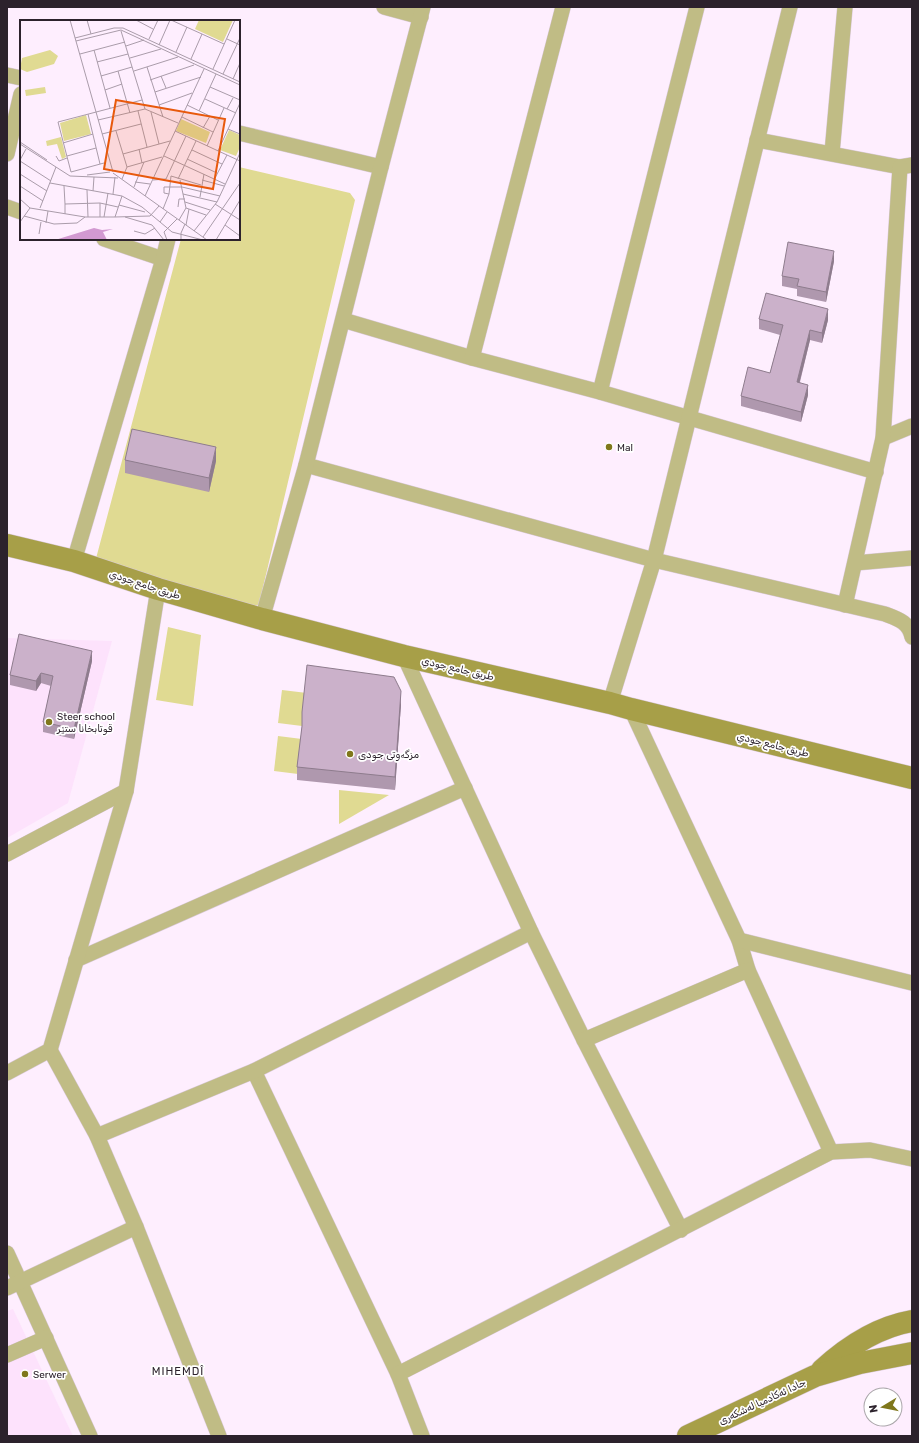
<svg xmlns="http://www.w3.org/2000/svg" width="919" height="1443" font-family="Rubik,'Noto Naskh Arabic',sans-serif">
<rect width="100%" height="100%" fill="#feeefe"/>
<!-- built -->
<g fill="#fde2fc">
<path d="M 7,638 L 112,641 L 68,803 L 7,838 Z"/>
<path d="M 13,1309 L 73,1436 L 7,1436 L 7,1311 Z"/>
</g>
<!-- green -->
<g fill="#e0da92">
<path d="M 239,167 L 350,193 L 355,200 L 259,604 L 249,611 L 94,566 L 181,239 L 239,239 Z"/>
<path d="M 168,627 L 201,635 L 193,706 L 156,700 Z"/>
<path d="M 282,690 L 307,693 L 302,726 L 278,723 Z"/>
<path d="M 278,736 L 302,739 L 298,774 L 274,771 Z"/>
<path d="M 339,790 L 389,795 L 339,824 Z"/>
</g>
<g fill="none" stroke-linecap="round" stroke-linejoin="round">
<!-- street casing -->
<g stroke="#d8c9d8" stroke-width="16">
<g id="street">
<path d="M 384,7 L 421,17"/>
<path d="M 7,75 L 21,78"/>
<path d="M 239,133 L 381,167"/>
<path d="M 757,140 L 900,167 L 912,165"/>
<path d="M 832,153 L 845,7"/>
<path d="M 7,154 L 21,94"/>
<path d="M 7,207 L 21,212"/>
<path d="M 104,239 L 163,259"/>
<path d="M 343,320 L 472,358 L 600,392 L 876,472"/>
<path d="M 472,358 L 563,7"/>
<path d="M 600,392 L 697,7"/>
<path d="M 883,438 L 912,426"/>
<path d="M 306,465 L 654,560 L 885,614 C 898,619 909,622 912,637"/>
<path d="M 74,561 L 163,259 L 168,239"/>
<path d="M 855,563 L 912,558"/>
<path d="M 845,605 L 883,438 L 900,167"/>
<path d="M 262,619 L 306,465 L 381,167 L 423,7"/>
<path d="M 404,656 L 531,932 L 584,1040 L 681,1230"/>
<path d="M 610,703 L 654,560 L 790,7"/>
<path d="M 631,709 L 739,940 L 748,970 L 831,1152"/>
<path d="M 7,854 L 126,791"/>
<path d="M 739,940 L 912,983"/>
<path d="M 76,960 L 465,788"/>
<path d="M 584,1040 L 748,970"/>
<path d="M 50,1050 L 97,1136 L 136,1227 L 219,1436"/>
<path d="M 254,1071 L 398,1374 L 422,1436"/>
<path d="M 7,1073 L 50,1050 L 126,791 L 158,589"/>
<path d="M 97,1136 L 254,1071 L 531,932"/>
<path d="M 7,1253 L 90,1436"/>
<path d="M 7,1288 L 136,1227"/>
<path d="M 7,1355 L 46,1338"/>
<path d="M 398,1374 L 831,1152 L 870,1150 L 912,1159"/>
</g>
</g>
<!-- secondary casing -->
<g stroke="#d8c9d8" stroke-width="23">
<g id="secondary">
<path d="M 7,545 L 74,561 L 158,589 L 262,619 L 404,656 L 610,703 L 631,709 L 912,778"/>
<path d="M 822,1370 C 847,1347 878,1327 912,1321"/>
<path d="M 688,1436 L 815,1376 L 860,1363 L 912,1353"/>
</g>
</g>
<!-- street -->
<use href="#street" stroke="#c0bc85" stroke-width="15"/>
<!-- secondary -->
<use href="#secondary" stroke="#a79f48" stroke-width="22"/>
</g>
<!-- wall -->
<g fill="#af98ae">
<path d="M 834,261 L 826,302 L 797,296 L 797,289 L 782,286 L 782,276 Z"/>
<path d="M 759,319 L 828,320 L 822,343 L 810,340 L 800,382 L 808,395 L 801,422 L 741,406 L 741,396 L 770,373 L 780,335 L 759,329 Z"/>
<path d="M 125,460 L 216,461 L 209,492 L 125,473 Z"/>
<path d="M 92,661 L 74,739 L 43,732 L 43,722 L 51,686 L 41,683 L 36,691 L 10,685 L 10,675 Z"/>
<path d="M 401,704 L 395,790 L 297,780 L 297,767 L 302,727 Z"/>
</g>
<!-- shaded-wall -->
<g fill="#8e7c8d">
<path d="M 834,251 L 834,261 L 826,302 L 826,292 Z"/>
<path d="M 828,309 L 828,320 L 822,343 L 822,333 Z"/>
<path d="M 810,330 L 810,340 L 797,392 L 797,382 Z"/>
<path d="M 808,385 L 808,395 L 801,422 L 801,412 Z"/>
<path d="M 216,447 L 216,461 L 209,492 L 209,478 Z"/>
<path d="M 92,651 L 92,661 L 74,739 L 74,729 Z"/>
<path d="M 41,673 L 41,683 L 36,691 L 36,681 Z"/>
<path d="M 401,691 L 401,704 L 395,790 L 395,777 Z"/>
</g>
<!-- building -->
<g fill="#cbb1ca" stroke="#8e7c8d">
<path d="M 788,242 L 834,251 L 826,292 L 797,286 L 799,279 L 782,276 Z"/>
<path d="M 766,293 L 828,309 L 822,333 L 810,330 L 797,382 L 808,385 L 801,412 L 741,396 L 748,367 L 770,373 L 783,325 L 759,319 Z"/>
<path d="M 132,429 L 216,447 L 209,478 L 125,460 Z"/>
<path d="M 19,634 L 92,651 L 74,729 L 43,722 L 53,676 L 41,673 L 36,681 L 10,675 Z"/>
<path d="M 307,665 L 394,677 L 401,691 L 395,777 L 297,767 L 302,726 L 302,712 Z"/>
</g>
<!-- markers -->
<g fill="#7f771b" stroke="#fff" stroke-width="1.5">
<circle cx="609" cy="447" r="4"/>
<circle cx="49" cy="722" r="4"/>
<circle cx="350" cy="754" r="4"/>
<circle cx="25" cy="1374" r="4"/>
</g>
<g text-anchor="middle" stroke-width="3.5" stroke-linejoin="round" paint-order="stroke">
<!-- poi labels -->
<g font-size="10" fill="#2c222c" stroke="#fff" text-anchor="start">
<text x="617" y="451">Mal</text>
<text x="57" y="720">Steer school<tspan x="57" dy="12">قوتابخانا ستێر</tspan></text>
<text x="358" y="758">مزگەوتی جودی</text>
<text x="33" y="1378">Serwer</text>
</g>
<!-- street labels -->
<g font-size="10" fill="#2c222c" stroke="#fff">
<text transform="translate(145 584) rotate(18)" y="4">طريق جامع جودي</text>
<text transform="translate(458 668) rotate(13)" y="4">طريق جامع جودي</text>
<text transform="translate(773 744) rotate(14)" y="4">طريق جامع جودي</text>
<text transform="translate(762 1401) rotate(-25)" y="4">جادا ئه‌كادميا له‌شكه‌رى</text>
</g>
<!-- neighbourhood labels -->
<g font-size="11" letter-spacing="1" fill="#2c222c" stroke="#fff">
<text x="178" y="1375">MIHEMDÎ</text>
</g>
</g>
<!-- overview -->
<g transform="translate(20 20)">
<rect width="220" height="220" fill="#feeefe"/>
<path d="M 179,0 L 213,0 L 203,22 L 175,9 ZM 30,30 L 38,36 L 34,44 L 7,52 L 0,49 L 2,38 ZM 25,67 L 26,73 L 6,76 L 5,70 ZM 66,95 L 71,114 L 44,121 L 40,103 ZM 161,99 L 190,112 L 186,123 L 156,111 ZM 209,110 L 220,115 L 220,127 L 216,136 L 200,130 ZM 41,117 L 46,137 L 42,139 L 37,124 L 27,126 L 26,121 Z" fill="#e0da92"/>
<path d="M 74,208 L 82,210 L 93,209 L 83,212 L 87,220 L 35,220 Z" fill="#d299d1"/>
<path fill="none" stroke="#aa9caa" stroke-width="1" d="M 50,0 L 93,152M 67,0 L 71,14M 116,0 L 133,9M 151,0 L 204,24M 101,11 L 125,89 L 158,103M 55,18 L 94,8 L 103,8 L 220,62M 129,19 L 138,0M 207,19 L 220,25M 56,21 L 101,10 L 220,65M 139,25 L 150,0M 106,26 L 124,20M 74,30 L 90,88M 156,32 L 167,7M 60,34 L 105,22M 110,38 L 141,29M 171,39 L 182,14M 77,42 L 108,34M 127,47 L 143,97M 193,49 L 215,0M 98,51 L 110,93M 114,51 L 158,37M 203,54 L 220,18M 81,56 L 112,47M 141,56 L 146,68M 213,59 L 220,43M 130,60 L 174,45M 190,67 L 220,80M 85,70 L 102,64M 135,72 L 181,57M 185,79 L 216,93M 139,85 L 172,73M 167,85 L 198,100M 207,89 L 213,78M 118,91 L 127,127M 179,91 L 196,54M 131,92 L 139,124M 68,94 L 80,144M 162,97 L 193,112M 78,100 L 125,89M 183,108 L 190,96M 208,109 L 220,114M 96,111 L 107,147 L 102,159M 155,111 L 220,141M 82,114 L 121,104M 0,122 L 27,140M 43,123 L 73,114M 0,124 L 50,156 L 98,158M 187,126 L 204,88M 119,129 L 122,143M 172,130 L 202,144M 198,131 L 220,83M 103,134 L 150,121M 36,136 L 39,141 L 47,138M 47,136 L 76,128M 144,136 L 205,164M 167,139 L 197,153M 0,140 L 6,129M 0,141 L 31,161M 84,143 L 51,152 L 38,102 L 122,80M 107,147 L 142,137M 93,153 L 187,220M 0,154 L 27,171M 67,155 L 90,152M 151,156 L 181,165M 195,158 L 207,135M 158,159 L 176,121M 133,160 L 146,159 L 166,116M 182,160 L 204,166M 115,162 L 130,164M 30,163 L 102,176 L 122,187 L 152,212 L 183,220M 0,166 L 23,181M 44,166 L 45,184M 114,167 L 124,142M 67,170 L 68,197M 73,171 L 74,157M 93,174 L 95,157M 149,174 L 144,173 L 144,167 L 162,167 L 200,176M 163,174 L 197,182M 125,176 L 184,49M 180,177 L 184,154M 0,179 L 10,188M 165,182 L 190,190M 195,184 L 220,200M 99,185 L 125,192M 158,187 L 159,179 L 165,179M 20,188 L 36,147M 166,188 L 186,195M 143,189 L 149,174 L 151,156M 45,194 L 45,184 L 80,183 L 98,187M 4,196 L 34,204 L 57,203 L 65,197M 80,197 L 80,183M 84,197 L 88,173M 95,197 L 102,176M 105,197 L 132,205 L 144,220M 159,200 L 166,188 L 160,160M 0,202 L 10,188 L 65,197 L 95,197 L 130,196 L 139,186M 140,202 L 147,192M 26,203 L 28,191M 166,205 L 169,189M 205,205 L 220,216M 114,211 L 125,214 L 135,208M 174,211 L 197,182 L 220,133M 19,214 L 21,202M 183,217 L 220,163M 147,220 L 144,212 L 157,199M 161,220 L 161,213 L 165,204M 196,220 L 220,180"/>
<path fill="#e8590c" fill-opacity="0.15" stroke="#e8590c" stroke-width="2" d="M 96,80 L 205,99 L 193,169 L 84,149 Z"/>
<rect width="220" height="220" fill="none" stroke="#2c222c" stroke-width="2"/>
</g>
<!-- border -->
<rect width="919" height="1443" fill="none" stroke="#2c222c" stroke-width="16"/>
<!-- north arrow -->
<g transform="translate(883 1407) rotate(260)"><circle r="19" fill="#ffffff" stroke="#aba7ab"/>
<path d="M0-3L7 15L0 10L-7 15Z" fill="#7f771b"/>
<text y="-6" font-size="11" font-weight="bold" text-anchor="middle" fill="#2c222c">N</text>
</g>
</svg>
